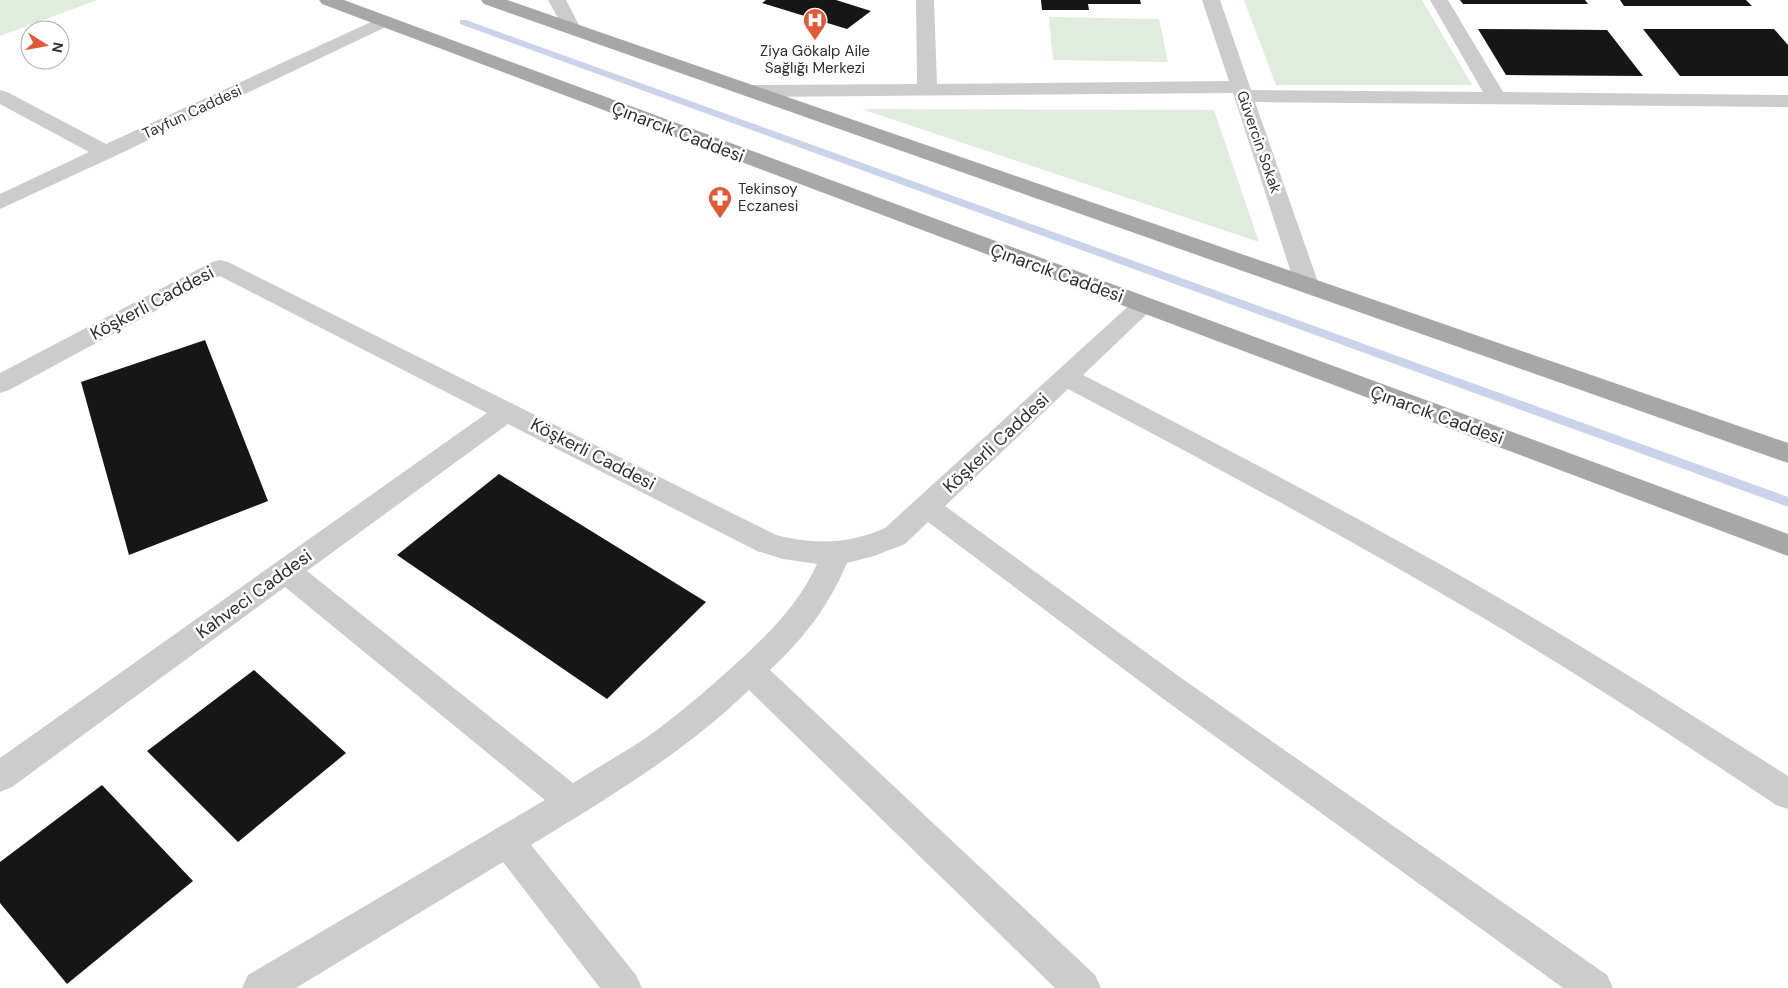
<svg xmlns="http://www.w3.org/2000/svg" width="1788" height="988" font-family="'DM Sans',sans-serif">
<rect width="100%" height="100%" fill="#fff"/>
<!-- green -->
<g fill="#e0ecdd">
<path d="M 0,0 L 97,0 L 0,36 Z"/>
<path d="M 1244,0 L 1422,0 L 1472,85 L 1276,85 Z"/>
<path d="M 1049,17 L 1159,19 L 1168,62 L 1053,60 Z"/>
<path d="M 862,109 L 1214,110 L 1259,242 Z"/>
</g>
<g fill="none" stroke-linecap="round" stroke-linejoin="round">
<!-- stream -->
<path fill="#c9d4eb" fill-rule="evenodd" d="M 460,20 L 466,20 L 1788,497 L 1788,507 L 460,24 Z"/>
</g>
<!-- building -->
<g fill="#161616">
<path d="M 766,0 L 836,0 L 871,11 L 847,29 L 762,3 Z"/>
<path d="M 1041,0 L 1140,0 L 1141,4 L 1088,4 L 1089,10 L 1042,10 Z"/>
<path d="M 1460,0 L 1585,0 L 1588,4 L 1463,4 Z"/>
<path d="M 1620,0 L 1746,0 L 1752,6 L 1624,6 Z"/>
<path d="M 1478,29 L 1607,30 L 1643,76 L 1506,75 Z"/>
<path d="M 1643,29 L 1774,29 L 1788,45 L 1788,76 L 1680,76 Z"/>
<path d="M 205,340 L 268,501 L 129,555 L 81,382 Z"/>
<path d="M 499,474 L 706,602 L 607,699 L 397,555 Z"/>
<path d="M 254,670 L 346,753 L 238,842 L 147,751 Z"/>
<path d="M 102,785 L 193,881 L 67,984 L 0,903 L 0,862 Z"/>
</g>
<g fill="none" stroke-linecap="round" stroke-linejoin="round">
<!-- minor -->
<g fill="#ccc" fill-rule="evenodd">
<path d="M 548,0 L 566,0 L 580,27 L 577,31 L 571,32 L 565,31 Z"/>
<path d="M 916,0 L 934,0 L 937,84 L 1229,81 L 1202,0 L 1220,0 L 1251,90 L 1483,92 L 1430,0 L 1448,0 L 1503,92 L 1788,95 L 1788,107 L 1255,102 L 1319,285 L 1315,290 L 1307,292 L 1299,290 L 1295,285 L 1233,93 L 753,97 L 746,95 L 743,91 L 746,87 L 753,85 L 917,84 Z"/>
<path d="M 384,16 L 390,17 L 393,21 L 390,25 L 113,157 L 0,209 L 0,194 L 89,152 L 0,104 L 0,90 L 7,92 L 106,144 Z"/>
<path d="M 220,260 L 228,262 L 776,535 C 813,545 850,544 885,528 L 1135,300 L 1143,297 L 1151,300 L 1155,305 L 1151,310 L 1083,375 C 1210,440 1337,506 1461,576 C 1572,639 1680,707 1788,776 L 1788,809 L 1776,805 C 1679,740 1581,676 1480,616 C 1345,536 1207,462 1068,389 L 945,506 L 1184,680 L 1607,975 L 1613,988 L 1563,988 L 1162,698 L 928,522 L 905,544 L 874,556 L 847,563 C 828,607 805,637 770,670 L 1095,975 L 1101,988 L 1055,988 L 749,690 C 685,752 608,798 531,845 L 636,975 L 642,988 L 600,988 L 503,862 L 296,988 L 242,988 L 248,975 L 545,800 L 285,587 L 12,787 L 0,792 L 0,758 L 487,413 L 220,276 L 9,390 L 0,393 L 0,373 L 212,262 ZM 508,424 L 757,551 L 783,559 L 817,564 C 799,604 770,632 739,661 C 713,685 686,708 657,730 C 631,749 601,765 573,783 L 307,571 Z"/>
</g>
<!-- primary -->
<g fill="#a7a7a7" fill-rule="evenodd">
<path d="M 319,0 L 344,0 L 1788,534 L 1788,556 L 322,4 Z"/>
<path d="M 481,0 L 507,0 L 1788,443 L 1788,463 L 484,4 Z"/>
</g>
</g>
<!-- icons -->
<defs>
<g id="hospital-pin" transform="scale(1.25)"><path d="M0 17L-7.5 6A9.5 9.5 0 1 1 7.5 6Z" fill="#e25935" stroke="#fff"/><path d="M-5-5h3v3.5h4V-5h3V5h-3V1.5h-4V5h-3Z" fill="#fff"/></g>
<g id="pharmacy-pin" transform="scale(1.25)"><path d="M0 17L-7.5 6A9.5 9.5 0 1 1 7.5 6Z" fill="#e25935" stroke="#fff"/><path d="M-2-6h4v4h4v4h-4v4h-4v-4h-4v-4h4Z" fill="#fff"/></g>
</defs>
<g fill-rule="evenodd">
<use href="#hospital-pin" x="815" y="20"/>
<use href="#pharmacy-pin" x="720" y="198"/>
</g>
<g text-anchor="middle" stroke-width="5" stroke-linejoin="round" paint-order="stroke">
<!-- far-poi labels -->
<g font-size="15" fill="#2f2f2f" stroke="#fff">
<text x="815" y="56">Ziya Gökalp Aile<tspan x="815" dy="17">Sağlığı Merkezi</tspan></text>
<text x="738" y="194" text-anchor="start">Tekinsoy<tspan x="738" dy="17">Eczanesi</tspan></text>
</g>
<!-- far-street labels -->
<g font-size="15" fill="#2f2f2f" stroke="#fff">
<text transform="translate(192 112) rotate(-25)" y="5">Tayfun Caddesi</text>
<text transform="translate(1259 142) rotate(71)" y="5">Güvercin Sokak</text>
</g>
<!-- street labels -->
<g font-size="18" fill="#2f2f2f" stroke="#fff">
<text transform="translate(678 132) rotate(21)" y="6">Çınarcık Caddesi</text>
<text transform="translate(1057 273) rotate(20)" y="6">Çınarcık Caddesi</text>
<text transform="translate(152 303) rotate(-28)" y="6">Köşkerli Caddesi</text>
<text transform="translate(1437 415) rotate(20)" y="6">Çınarcık Caddesi</text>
<text transform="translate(996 443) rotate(-43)" y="6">Köşkerli Caddesi</text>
<text transform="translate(593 454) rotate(27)" y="6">Köşkerli Caddesi</text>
<text transform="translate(254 594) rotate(-36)" y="6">Kahveci Caddesi</text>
</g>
</g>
<!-- north arrow -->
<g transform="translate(45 45) rotate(101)"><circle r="24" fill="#ffffff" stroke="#acacac"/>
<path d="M0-4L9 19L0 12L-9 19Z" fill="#e25935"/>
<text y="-8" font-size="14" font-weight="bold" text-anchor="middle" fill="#2f2f2f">N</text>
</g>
</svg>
